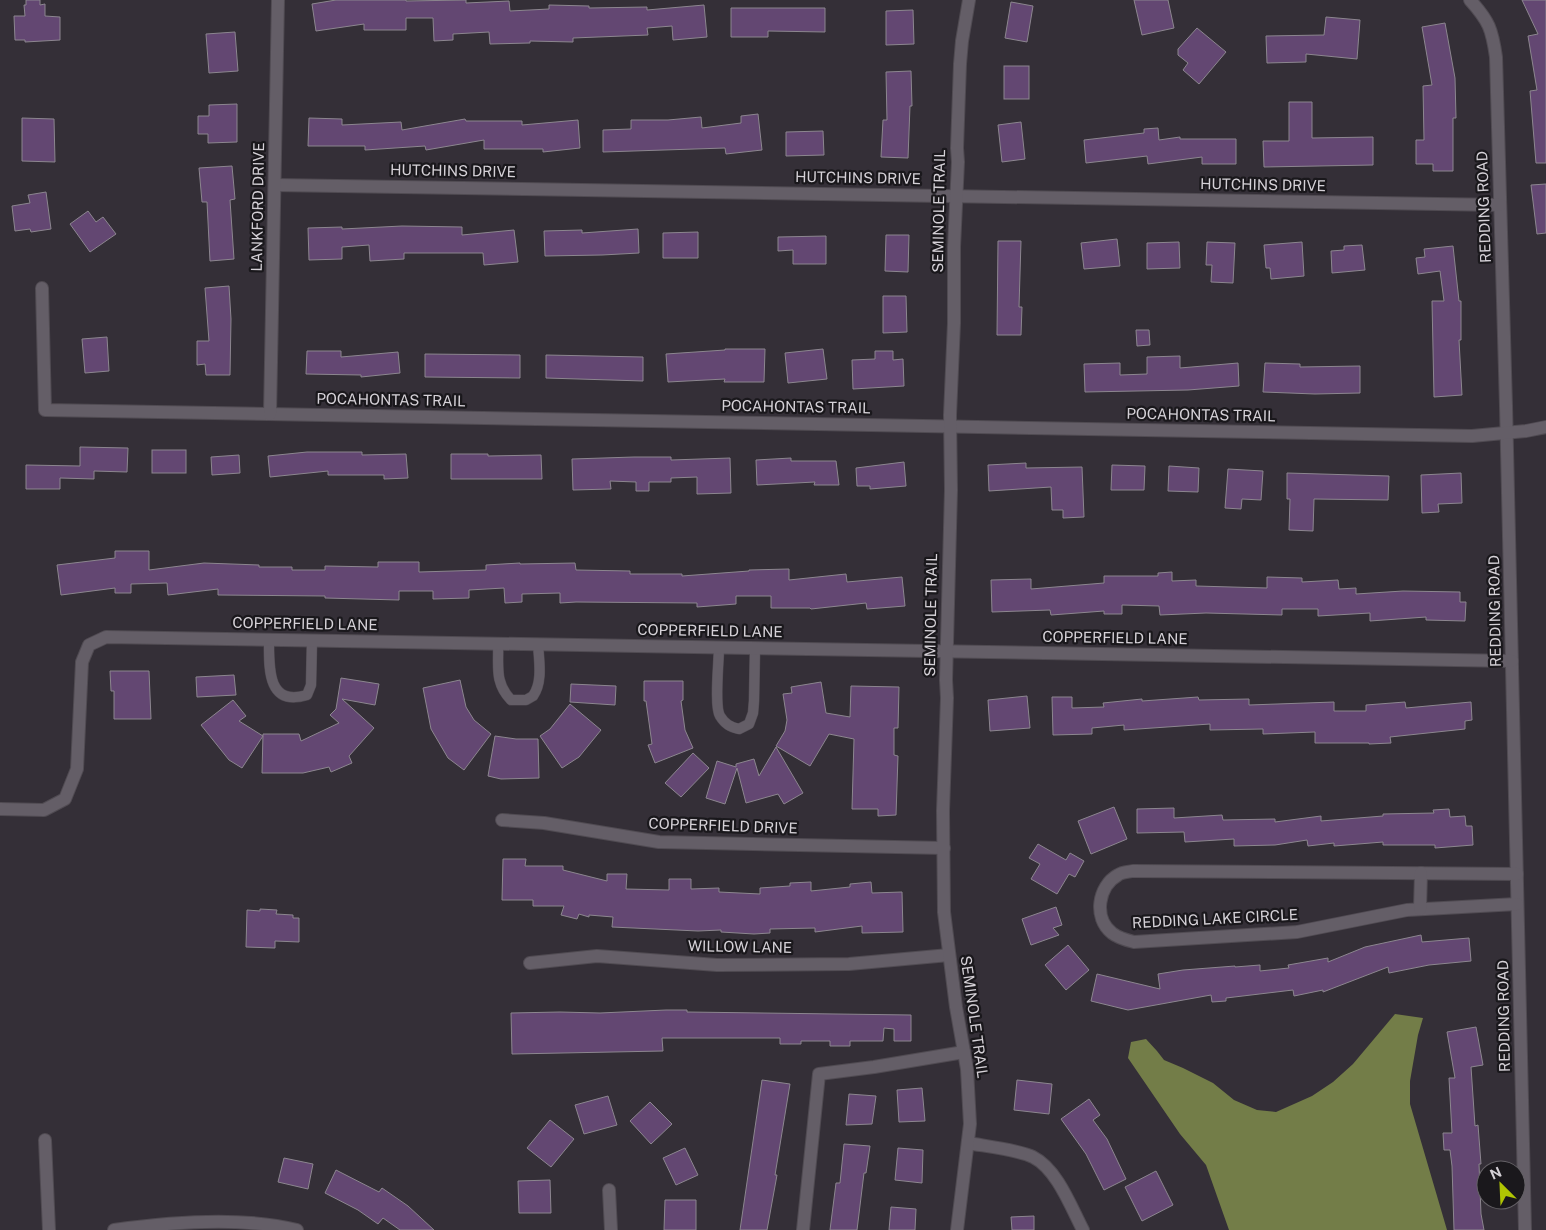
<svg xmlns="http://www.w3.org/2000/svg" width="1546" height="1230" font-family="'Public Sans',sans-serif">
<rect width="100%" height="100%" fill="#342f37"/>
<!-- water -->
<path fill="#737d48" d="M 1395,1014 L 1423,1018 L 1418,1035 L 1410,1081 L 1410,1104 L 1447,1230 L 1229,1230 L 1206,1165 L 1180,1134 L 1128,1058 L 1131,1042 L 1146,1039 L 1157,1051 L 1164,1060 L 1183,1068 L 1213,1083 L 1234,1100 L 1257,1110 L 1276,1112 L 1312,1096 L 1333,1082 L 1353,1064 Z"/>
<!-- building -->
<g fill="#634772" stroke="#8c868f">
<path d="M 26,0 L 40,0 L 40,5 L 45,4 L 45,16 L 60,17 L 60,40 L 25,42 L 25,40 L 15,40 L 14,16 L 25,16 L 24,5 L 26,5 Z"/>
<path d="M 336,0 L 406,0 L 406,1 L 466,0 L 466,3 L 509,1 L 510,11 L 549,9 L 549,5 L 589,6 L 589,8 L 647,7 L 647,10 L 704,5 L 707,37 L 673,40 L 672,26 L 647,28 L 648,35 L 573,38 L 573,42 L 530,41 L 530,43 L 490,44 L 489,32 L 453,34 L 453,40 L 434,41 L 433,18 L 406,18 L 406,30 L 364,30 L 364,24 L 316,31 L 312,4 Z"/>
<path d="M 1134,0 L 1168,0 L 1174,28 L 1142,35 Z"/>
<path d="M 1522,0 L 1546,0 L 1546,163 L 1536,163 L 1530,91 L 1537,90 L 1528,36 L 1538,34 Z"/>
<path d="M 1011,2 L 1033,6 L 1027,42 L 1005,38 Z"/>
<path d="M 731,8 L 825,8 L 825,32 L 768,31 L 768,37 L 731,37 Z"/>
<path d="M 913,10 L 914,44 L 886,45 L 886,11 Z"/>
<path d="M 1326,17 L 1360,20 L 1357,59 L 1306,54 L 1306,62 L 1267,63 L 1266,36 L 1324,35 Z"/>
<path d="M 1445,23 L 1455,78 L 1456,118 L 1453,118 L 1453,171 L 1433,171 L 1433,164 L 1416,164 L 1416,140 L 1424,140 L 1423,86 L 1432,85 L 1422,27 Z"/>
<path d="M 1197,28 L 1226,52 L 1199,84 L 1183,70 L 1188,63 L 1178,55 L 1178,49 Z"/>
<path d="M 235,32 L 238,71 L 209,73 L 206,34 Z"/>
<rect x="1004" y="66" width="25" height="33"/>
<path d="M 911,71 L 912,106 L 910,106 L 908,158 L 881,157 L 883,120 L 887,120 L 886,72 Z"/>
<path d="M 1289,102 L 1312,102 L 1312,138 L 1373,137 L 1373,165 L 1264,167 L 1263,141 L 1289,141 Z"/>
<path d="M 237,104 L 237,142 L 208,143 L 208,134 L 198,134 L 198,116 L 209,116 L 209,105 Z"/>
<path d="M 758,114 L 762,150 L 726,154 L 725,148 L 603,152 L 603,130 L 631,129 L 631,120 L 668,120 L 701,117 L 702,128 L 741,123 L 741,116 Z"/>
<path d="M 22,118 L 54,119 L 55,162 L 22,161 Z"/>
<path d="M 309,118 L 342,119 L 342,125 L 401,122 L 402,130 L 465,119 L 466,121 L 522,121 L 522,125 L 578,120 L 580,148 L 543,152 L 543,149 L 484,149 L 484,140 L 426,150 L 425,146 L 365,150 L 365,146 L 308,146 Z"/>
<path d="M 1021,122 L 1025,159 L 1002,162 L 998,125 Z"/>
<path d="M 1158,128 L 1159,140 L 1180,137 L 1180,139 L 1236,139 L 1236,164 L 1202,164 L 1202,157 L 1148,164 L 1147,156 L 1086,163 L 1084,140 L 1144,133 L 1144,129 Z"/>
<path d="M 823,131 L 824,155 L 786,156 L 786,132 Z"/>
<path d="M 232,166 L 235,199 L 230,200 L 234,259 L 210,261 L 207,202 L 202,202 L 199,168 Z"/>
<path d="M 1546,184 L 1546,233 L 1537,234 L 1531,185 Z"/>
<path d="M 46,192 L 51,229 L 31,232 L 30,229 L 15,231 L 12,206 L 30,203 L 28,195 Z"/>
<path d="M 88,211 L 96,222 L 103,217 L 116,234 L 90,252 L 70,224 Z"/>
<path d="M 402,226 L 462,227 L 462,235 L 514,230 L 518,262 L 484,265 L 483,253 L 404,253 L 404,259 L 370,261 L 369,245 L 342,247 L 342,259 L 309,260 L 308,228 L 342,227 L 342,229 Z"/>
<path d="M 638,229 L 639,253 L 602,255 L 545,256 L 544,231 L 582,230 L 582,233 Z"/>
<path d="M 698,232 L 698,258 L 663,258 L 663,233 Z"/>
<path d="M 886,235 L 909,235 L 908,272 L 885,271 Z"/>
<path d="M 826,236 L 826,264 L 793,264 L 793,250 L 778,251 L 778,237 Z"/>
<path d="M 1117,239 L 1120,266 L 1084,269 L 1081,243 Z"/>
<path d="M 998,241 L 1021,241 L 1019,307 L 1022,307 L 1021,335 L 997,335 Z"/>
<path d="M 1179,242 L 1180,268 L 1147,269 L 1147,243 Z"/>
<path d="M 1207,242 L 1235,243 L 1233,283 L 1211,282 L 1212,265 L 1206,265 Z"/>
<path d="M 1302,242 L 1304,276 L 1271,279 L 1270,268 L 1266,268 L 1264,245 Z"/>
<path d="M 1362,245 L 1365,270 L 1332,273 L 1331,251 L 1344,250 L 1344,246 Z"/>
<path d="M 1453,246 L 1459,301 L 1461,301 L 1461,340 L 1459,340 L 1462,395 L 1434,397 L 1432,301 L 1444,301 L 1440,271 L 1418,274 L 1416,258 L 1425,257 L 1424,249 Z"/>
<path d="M 229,286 L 231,319 L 230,375 L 206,375 L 205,364 L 197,365 L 197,341 L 209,341 L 205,288 Z"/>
<path d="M 883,296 L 906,296 L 907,332 L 883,333 Z"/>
<path d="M 1136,330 L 1149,330 L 1150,345 L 1137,346 Z"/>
<path d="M 107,337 L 109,371 L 85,373 L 82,339 Z"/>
<path d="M 725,349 L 765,349 L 764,382 L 724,382 L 725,379 L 668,382 L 666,354 L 725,350 Z"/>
<path d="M 823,349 L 827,379 L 788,383 L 785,353 Z"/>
<path d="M 307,351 L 341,351 L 341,357 L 398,352 L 400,373 L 361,377 L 361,375 L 306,374 Z"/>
<path d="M 875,351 L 893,351 L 893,360 L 903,359 L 904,386 L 853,389 L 852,360 L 875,359 Z"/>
<path d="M 425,354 L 520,355 L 520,378 L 425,377 Z"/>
<path d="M 546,355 L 643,357 L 643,381 L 546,378 Z"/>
<path d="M 1180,356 L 1180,368 L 1238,363 L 1239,386 L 1188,390 L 1085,392 L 1084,364 L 1120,363 L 1120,375 L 1147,374 L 1147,357 Z"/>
<path d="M 1265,363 L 1300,364 L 1300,367 L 1360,366 L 1360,393 L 1315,394 L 1263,392 Z"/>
<path d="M 80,447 L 128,448 L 127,472 L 94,471 L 94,479 L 60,478 L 60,489 L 26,489 L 26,465 L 80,466 Z"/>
<rect x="152" y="450" width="34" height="23"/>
<path d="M 307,452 L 362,452 L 362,455 L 406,454 L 408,478 L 384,479 L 384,475 L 328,475 L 328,471 L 270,477 L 268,456 Z"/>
<path d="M 451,454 L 488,454 L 488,456 L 541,455 L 542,479 L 451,479 Z"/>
<path d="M 239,455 L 240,473 L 212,475 L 211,457 Z"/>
<path d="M 634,457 L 671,457 L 671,460 L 730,458 L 731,493 L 697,494 L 697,477 L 671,478 L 671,482 L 649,482 L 649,491 L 636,491 L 636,482 L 610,481 L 611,489 L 573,490 L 572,459 Z"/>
<path d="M 791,458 L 791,461 L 836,461 L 839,485 L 814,485 L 815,482 L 757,485 L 756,460 Z"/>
<path d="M 904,462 L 906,486 L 870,489 L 870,486 L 857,486 L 856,468 Z"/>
<path d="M 1026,463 L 1026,468 L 1082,467 L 1084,517 L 1063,518 L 1063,510 L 1052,510 L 1051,487 L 989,491 L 988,465 Z"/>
<path d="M 1112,465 L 1145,466 L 1144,490 L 1111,490 Z"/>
<path d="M 1169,466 L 1199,468 L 1198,492 L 1168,491 Z"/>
<path d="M 1228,469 L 1263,471 L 1261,500 L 1242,499 L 1241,509 L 1225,508 Z"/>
<path d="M 1287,473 L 1389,476 L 1388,500 L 1314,499 L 1313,531 L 1289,530 L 1290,499 L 1287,499 Z"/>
<path d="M 1461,473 L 1462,503 L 1438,504 L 1439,512 L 1422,513 L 1421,475 Z"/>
<path d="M 115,551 L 149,551 L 149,570 L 204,563 L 259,565 L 259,567 L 292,567 L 292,570 L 325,570 L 325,566 L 378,567 L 378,562 L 419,562 L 419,572 L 486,570 L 486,565 L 520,563 L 520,564 L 575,563 L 576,570 L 630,571 L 630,574 L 682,574 L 682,576 L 749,571 L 749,570 L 789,569 L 789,580 L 846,574 L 847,582 L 902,577 L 905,606 L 867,609 L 866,603 L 811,609 L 810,608 L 771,608 L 771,596 L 736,596 L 736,604 L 697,607 L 697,603 L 576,602 L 560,603 L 560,593 L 522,594 L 522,602 L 505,603 L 504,588 L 469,590 L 469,598 L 433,599 L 433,591 L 399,591 L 399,600 L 325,598 L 325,596 L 218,595 L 218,589 L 168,595 L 167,583 L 131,584 L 131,593 L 115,593 L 115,588 L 61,595 L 57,565 L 115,558 Z"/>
<path d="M 1172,572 L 1172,581 L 1196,580 L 1196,586 L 1267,588 L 1267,577 L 1302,578 L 1302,582 L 1338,580 L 1339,589 L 1356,588 L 1356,594 L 1403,591 L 1460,592 L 1460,602 L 1466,602 L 1465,621 L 1426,620 L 1426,617 L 1370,621 L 1370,613 L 1318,616 L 1318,609 L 1282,609 L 1282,615 L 1206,613 L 1160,615 L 1159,606 L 1122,605 L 1122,614 L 1104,614 L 1104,611 L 1051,615 L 1050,610 L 992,612 L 991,580 L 1031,579 L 1031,589 L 1104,583 L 1104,576 L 1158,576 L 1158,573 Z"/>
<path d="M 110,671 L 149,671 L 151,719 L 114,719 L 114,691 L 111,691 Z"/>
<path d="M 234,675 L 236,695 L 197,697 L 196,677 Z"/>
<path d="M 341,678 L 379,684 L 375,705 L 342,699 L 374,728 L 349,756 L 352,763 L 331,772 L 329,767 L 303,773 L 262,773 L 263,734 L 299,734 L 301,741 L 339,723 L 330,715 L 336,709 Z"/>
<path d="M 460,680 L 466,707 L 474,720 L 491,734 L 464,770 L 448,758 L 431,729 L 423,688 Z"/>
<path d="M 644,681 L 683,681 L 683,700 L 681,701 L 685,730 L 693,748 L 655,763 L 648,745 L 652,744 L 646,701 L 644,701 Z"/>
<path d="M 821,682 L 826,713 L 850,717 L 851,686 L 899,687 L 898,728 L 894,728 L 894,755 L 898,756 L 896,815 L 878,816 L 878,809 L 852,809 L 854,739 L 829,734 L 810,766 L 776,746 L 785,731 L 787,720 L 783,694 L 792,693 L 791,687 Z"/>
<path d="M 571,684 L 616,686 L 615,705 L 570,702 Z"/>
<path d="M 1027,696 L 1030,728 L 990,731 L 988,700 Z"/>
<path d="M 1052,697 L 1072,697 L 1072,708 L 1104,707 L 1103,703 L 1142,699 L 1142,701 L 1198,697 L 1199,700 L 1249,699 L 1249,705 L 1334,702 L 1334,711 L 1366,711 L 1366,705 L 1405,702 L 1406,708 L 1471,702 L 1472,720 L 1465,721 L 1465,729 L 1390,737 L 1391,743 L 1369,744 L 1369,743 L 1315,743 L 1315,732 L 1263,734 L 1263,729 L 1210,730 L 1210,724 L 1124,730 L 1124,725 L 1092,728 L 1092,734 L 1053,735 Z"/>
<path d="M 233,700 L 246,716 L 239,721 L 263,736 L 242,768 L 229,760 L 201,725 Z"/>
<path d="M 570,704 L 601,730 L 579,757 L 562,768 L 540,736 L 550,729 Z"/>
<path d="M 495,736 L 516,739 L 538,739 L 539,778 L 501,779 L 488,776 Z"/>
<path d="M 776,747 L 803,793 L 784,804 L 778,794 L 746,803 L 737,768 L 725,804 L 706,798 L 717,761 L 736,767 L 736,764 L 754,759 L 759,776 Z"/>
<path d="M 693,753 L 709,768 L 681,797 L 665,783 Z"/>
<path d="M 1114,807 L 1127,839 L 1091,854 L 1078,821 Z"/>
<path d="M 1174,808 L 1174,818 L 1222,815 L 1223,820 L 1275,819 L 1275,822 L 1321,816 L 1321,821 L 1383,816 L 1383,814 L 1434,813 L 1433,810 L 1449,809 L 1450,817 L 1465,816 L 1466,826 L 1472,826 L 1473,845 L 1435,848 L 1435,845 L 1383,845 L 1383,842 L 1334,846 L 1334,843 L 1308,846 L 1307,840 L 1275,845 L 1234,846 L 1234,839 L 1185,842 L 1184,832 L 1137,833 L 1137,809 Z"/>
<path d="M 1038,844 L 1066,860 L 1070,853 L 1084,861 L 1075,877 L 1069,874 L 1057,894 L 1031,879 L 1040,864 L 1029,858 Z"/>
<path d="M 503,859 L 526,859 L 525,866 L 563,866 L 563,870 L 607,881 L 607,874 L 627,874 L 626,889 L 669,890 L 669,879 L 691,879 L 691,889 L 719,888 L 719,892 L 760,894 L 760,888 L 790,886 L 790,883 L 811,882 L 811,891 L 850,887 L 850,884 L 871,882 L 872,893 L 902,892 L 903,932 L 862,933 L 862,926 L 815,932 L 815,928 L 770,929 L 770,933 L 754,934 L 721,932 L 721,930 L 698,931 L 612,927 L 613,917 L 589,915 L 589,917 L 579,914 L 577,919 L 561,915 L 564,906 L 533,906 L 533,900 L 502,900 Z"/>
<path d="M 1056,907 L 1062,925 L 1053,928 L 1059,935 L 1031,945 L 1022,919 Z"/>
<path d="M 260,909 L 277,910 L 276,914 L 293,915 L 293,918 L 299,918 L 299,942 L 275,941 L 275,948 L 246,947 L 247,910 L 260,911 Z"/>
<path d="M 1421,935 L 1422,942 L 1469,938 L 1471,961 L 1429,965 L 1389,973 L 1388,967 L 1323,992 L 1323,990 L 1294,996 L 1293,990 L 1226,998 L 1226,1001 L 1212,1002 L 1211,995 L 1128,1010 L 1091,1001 L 1097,974 L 1160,989 L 1158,974 L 1183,970 L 1235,966 L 1235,967 L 1260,965 L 1260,971 L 1289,968 L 1288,965 L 1328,958 L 1328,962 L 1365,947 Z"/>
<path d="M 1068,945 L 1089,970 L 1066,990 L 1045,965 Z"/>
<path d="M 666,1010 L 687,1010 L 687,1012 L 911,1015 L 911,1041 L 894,1041 L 894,1029 L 884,1028 L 883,1041 L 850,1041 L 850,1046 L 830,1046 L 830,1041 L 801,1041 L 801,1044 L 780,1044 L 780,1038 L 662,1038 L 663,1051 L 512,1054 L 511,1013 L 560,1012 L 600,1013 Z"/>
<path d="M 1476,1027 L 1483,1065 L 1471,1067 L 1475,1126 L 1478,1125 L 1481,1164 L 1479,1164 L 1481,1214 L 1484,1230 L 1454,1230 L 1452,1166 L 1450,1150 L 1444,1150 L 1443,1133 L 1452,1133 L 1449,1078 L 1455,1078 L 1447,1032 Z"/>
<path d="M 762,1080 L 790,1084 L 775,1175 L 777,1175 L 767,1230 L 740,1230 Z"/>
<path d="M 1017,1080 L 1052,1084 L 1049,1114 L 1014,1110 Z"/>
<path d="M 922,1088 L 925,1121 L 899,1122 L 897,1090 Z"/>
<path d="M 849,1094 L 876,1096 L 872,1124 L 846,1125 Z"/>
<path d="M 608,1096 L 617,1125 L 584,1134 L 575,1105 Z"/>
<path d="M 1089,1099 L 1100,1115 L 1093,1120 L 1107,1139 L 1126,1179 L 1104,1190 L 1086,1154 L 1061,1119 Z"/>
<path d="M 650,1102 L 672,1124 L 651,1144 L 630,1121 Z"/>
<path d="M 550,1120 L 574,1139 L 551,1167 L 527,1148 Z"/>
<path d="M 844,1144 L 870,1146 L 866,1173 L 864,1173 L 857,1230 L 830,1230 L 836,1183 L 840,1183 Z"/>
<path d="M 685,1148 L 698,1175 L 676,1185 L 663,1158 Z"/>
<path d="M 898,1148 L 923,1150 L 922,1183 L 895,1180 Z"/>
<path d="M 284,1158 L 313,1164 L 308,1189 L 278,1182 Z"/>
<path d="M 336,1170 L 379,1192 L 382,1188 L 408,1206 L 434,1230 L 400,1230 L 383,1218 L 378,1224 L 358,1210 L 325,1193 Z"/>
<path d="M 1156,1171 L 1173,1205 L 1142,1221 L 1125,1187 Z"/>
<path d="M 550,1180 L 551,1213 L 519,1213 L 518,1181 Z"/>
<path d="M 665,1200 L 696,1200 L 696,1230 L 664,1230 Z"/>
<path d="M 891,1207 L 916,1209 L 915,1230 L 889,1230 Z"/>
<path d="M 1034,1216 L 1034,1230 L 1012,1230 L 1011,1217 Z"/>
</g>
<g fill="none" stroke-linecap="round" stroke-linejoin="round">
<!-- service casing -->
<g stroke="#504b52" stroke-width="11">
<g id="service">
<path d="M 269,640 C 269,668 267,707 307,695 L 311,685 L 312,640"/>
<path d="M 498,644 C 499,666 494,682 511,700 L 526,700 L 533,696 C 543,682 539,661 538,644"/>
<path d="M 719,647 C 719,661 714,706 720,716 C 725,724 730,727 739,729 L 749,724 L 753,713 L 754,701 L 755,648"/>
</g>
</g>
<!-- minor casing -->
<g stroke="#504b52" stroke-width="14">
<g id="minor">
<path d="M 1470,0 C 1489,21 1492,29 1496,57 L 1506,406 L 1525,1230"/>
<path d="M 275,185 L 1500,205"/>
<path d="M 42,288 L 45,410 L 1472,436 L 1526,431 L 1546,427"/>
<path d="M 270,414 L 278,0"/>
<path d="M 0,809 L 44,810 L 65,799 L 77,769 L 82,662 L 89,645 L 106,637 L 1512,661"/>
<path d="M 502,820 L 544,823 L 659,842 L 944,848"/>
<path d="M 1517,874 L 1133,871 C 1128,872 1122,872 1118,875 C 1098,886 1093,918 1112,933 C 1118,938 1126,940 1134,942 L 1297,932 L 1407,910 L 1517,904"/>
<path d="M 1420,909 L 1421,873"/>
<path d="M 530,963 L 597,956 L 717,965 L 849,964 L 949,955"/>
<path d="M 45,1140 L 49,1230"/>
<path d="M 968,1143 C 984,1146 1020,1150 1033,1157 C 1057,1169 1071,1207 1083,1230"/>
<path d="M 609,1190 L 611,1230"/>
<path d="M 114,1230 C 171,1222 241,1216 297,1230"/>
<path d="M 803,1230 L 819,1074 L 874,1067 L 964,1052"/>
<path d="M 957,1230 L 970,1124 L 967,1069 L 956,1007 L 944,912 L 943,811 L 947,698 L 946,680 L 951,490 L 950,415 L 954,323 L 954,247 L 958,162 L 957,148 L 960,64 L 962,41 L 969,0"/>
</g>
</g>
<!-- service -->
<use href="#service" stroke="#645e67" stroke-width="10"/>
<!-- minor -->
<use href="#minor" stroke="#645e67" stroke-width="12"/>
</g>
<g text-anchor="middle" stroke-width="4.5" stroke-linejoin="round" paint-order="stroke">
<!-- street labels -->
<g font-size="15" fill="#d5d1d7" stroke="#1a181c">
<text transform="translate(453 171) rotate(1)" y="5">HUTCHINS DRIVE</text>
<text transform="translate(858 178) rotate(1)" y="5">HUTCHINS DRIVE</text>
<text transform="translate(1263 185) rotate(1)" y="5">HUTCHINS DRIVE</text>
<text transform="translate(258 207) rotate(-89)" y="5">LANKFORD DRIVE</text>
<text transform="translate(1484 207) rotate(-92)" y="5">REDDING ROAD</text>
<text transform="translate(939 211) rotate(-89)" y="5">SEMINOLE TRAIL</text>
<text transform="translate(391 400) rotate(1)" y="5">POCAHONTAS TRAIL</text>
<text transform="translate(796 407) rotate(1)" y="5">POCAHONTAS TRAIL</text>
<text transform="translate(1201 415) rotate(1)" y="5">POCAHONTAS TRAIL</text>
<text transform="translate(1495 611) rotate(-91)" y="5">REDDING ROAD</text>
<text transform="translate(931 615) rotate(-89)" y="5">SEMINOLE TRAIL</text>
<text transform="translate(305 624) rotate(1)" y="5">COPPERFIELD LANE</text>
<text transform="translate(710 631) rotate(1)" y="5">COPPERFIELD LANE</text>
<text transform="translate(1115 638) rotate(1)" y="5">COPPERFIELD LANE</text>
<text transform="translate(723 826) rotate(2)" y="5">COPPERFIELD DRIVE</text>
<text transform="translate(1215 919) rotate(-3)" y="5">REDDING LAKE CIRCLE</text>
<text transform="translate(740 947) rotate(1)" y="5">WILLOW LANE</text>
<text transform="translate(1504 1016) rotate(-91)" y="5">REDDING ROAD</text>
<text transform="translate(974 1017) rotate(82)" y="5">SEMINOLE TRAIL</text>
</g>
</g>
<!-- north arrow -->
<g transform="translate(1501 1185) rotate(336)"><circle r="24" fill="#1a181c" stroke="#656267"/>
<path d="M0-4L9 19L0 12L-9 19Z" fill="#b0c503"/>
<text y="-8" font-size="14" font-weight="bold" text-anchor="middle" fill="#d5d1d7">N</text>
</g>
</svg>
